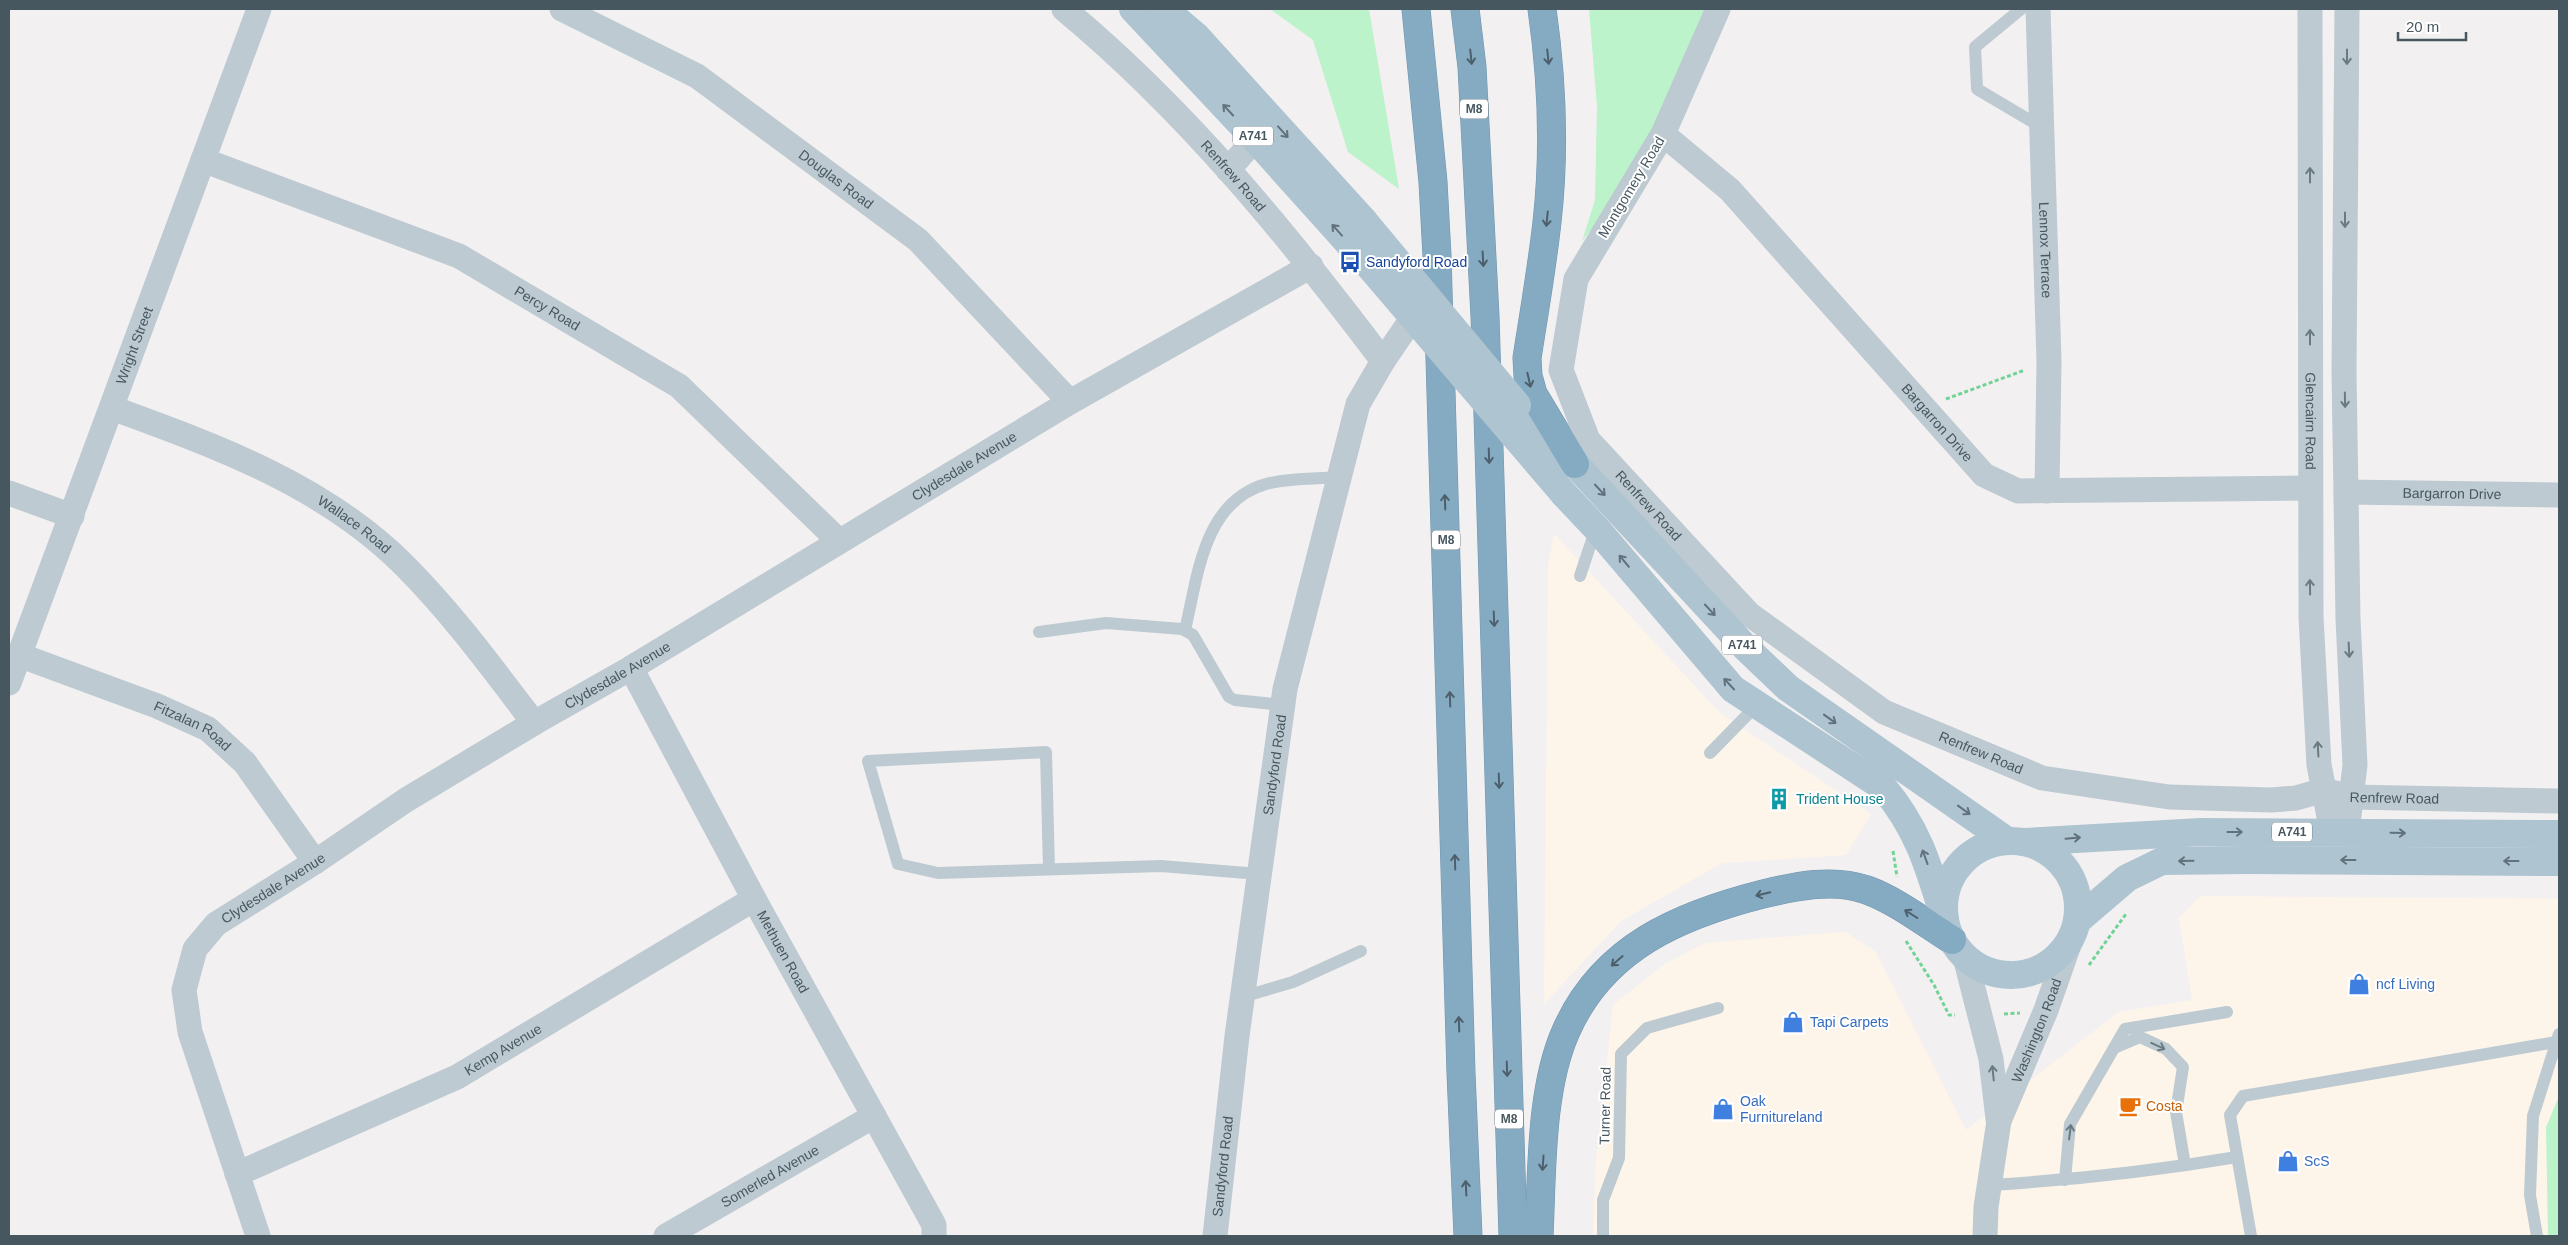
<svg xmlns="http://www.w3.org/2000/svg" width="2568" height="1245" font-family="Arial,sans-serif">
<rect width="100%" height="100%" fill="#f3f0f1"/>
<!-- commercial -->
<g fill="#fef5ea">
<path d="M 1554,534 L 1720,713 L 1871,814 L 1846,855 L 1722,863 L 1621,921 L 1544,1004 L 1548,566 Z"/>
<path d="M 2201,896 L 2559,899 L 2559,1236 L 1593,1236 L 1595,1170 L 1613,1005 L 1663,965 L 1705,943 L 1845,932 L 1875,951 L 1966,1130 L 2119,1012 L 2192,1000 L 2179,918 Z"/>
</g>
<!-- green -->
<g fill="#bcf3ca">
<path d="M 1270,9 L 1369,9 L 1399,189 L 1348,152 L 1313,40 Z"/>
<path d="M 1589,9 L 1708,9 C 1674,89 1639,174 1582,241 L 1595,200 L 1597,107 Z"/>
<path d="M 2559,1096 L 2559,1236 L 2548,1236 L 2546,1127 Z"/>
</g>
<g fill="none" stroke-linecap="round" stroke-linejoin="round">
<!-- motorway casing -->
<g stroke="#7096af" stroke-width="29">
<g id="motorway">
<path d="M 1416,9 L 1433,182 L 1437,256 L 1461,1073 L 1468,1236"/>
<path d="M 1465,9 L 1472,67 L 1485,316 L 1513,1236"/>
<path d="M 1542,9 C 1552,79 1555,151 1547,222 C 1542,267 1534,313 1527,358 L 1528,376 L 1533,394 L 1575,464"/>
<path d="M 1539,1236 C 1542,1173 1540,1089 1566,1031 C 1603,947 1680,915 1763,894 C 1796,886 1834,878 1867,890 C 1897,901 1925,923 1952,940"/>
</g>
</g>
<!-- path -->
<g stroke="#71d496" stroke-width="3" stroke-dasharray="4 2.5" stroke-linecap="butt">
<path d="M 1946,399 L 2025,370"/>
<path d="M 1893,851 L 1897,877"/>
<path d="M 1906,941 L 1934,985 L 1949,1015 L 1955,1015"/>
<path d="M 2089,965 L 2126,914"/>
<path d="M 2004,1014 L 2020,1013"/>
</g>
<!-- service -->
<g stroke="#bdcad1" stroke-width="12">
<path d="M 2021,9 L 1975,47 L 1977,89 L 2043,128"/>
<path d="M 1580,576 L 1596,528"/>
<path d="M 1185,630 C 1198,576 1203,502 1266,484 C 1289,478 1316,479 1339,477"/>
<path d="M 1039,632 L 1106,623 L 1182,629 L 1193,635 L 1229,697 L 1235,700 L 1283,705"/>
<path d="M 1710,753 L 1757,705"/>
<path d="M 1049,869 L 1046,752 L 868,761 L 898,864 L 938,873 L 1161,866 L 1259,874"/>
<path d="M 1242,997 L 1293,982 L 1361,951"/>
<path d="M 2114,1048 L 2140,1037 L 2166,1049 L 2183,1067 L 2176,1112 L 2185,1165"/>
<path d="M 2065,1180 L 2070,1124 L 2125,1029 L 2227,1012"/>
<path d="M 1989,1185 C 2073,1180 2154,1171 2237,1157"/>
<path d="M 1603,1236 L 1603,1200 L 1619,1158 L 1621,1054 L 1647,1028 L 1718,1008"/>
<path d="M 2251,1236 L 2230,1115 L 2243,1096 L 2556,1042"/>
<path d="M 2537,1236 L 2530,1195 L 2533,1116 L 2559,1034"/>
</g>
<!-- minor -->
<g stroke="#bdcad1" stroke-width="25">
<path id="s1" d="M 562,9 L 697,76 L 918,240 L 1070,402"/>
<path id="s2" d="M 1064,9 C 1186,110 1288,235 1383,361"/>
<path id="s3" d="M 1718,9 L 1663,134 L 1576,279 L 1561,370 L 1588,440 L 1749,614 L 1884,712 L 2042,778 L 2169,797 L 2271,800 L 2296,798 L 2324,790 L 2351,797 L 2559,801"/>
<path id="s4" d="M 2038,9 L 2049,361 L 2047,491"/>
<path id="s5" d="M 2310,9 L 2311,617 L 2319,765 L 2332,832"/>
<path id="s6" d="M 1663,134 L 1730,190 L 1984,475 L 2018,491 L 2309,488"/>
<path id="s7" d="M 203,160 L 459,256 L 679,386 L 839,541"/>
<path d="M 1228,170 L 1255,139"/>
<path id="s8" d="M 112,408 C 216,446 324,485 404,565 C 452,613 493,669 534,723"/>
<path id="s9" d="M 2346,492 L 2559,495"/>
<path d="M 9,493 L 72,516"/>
<path id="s10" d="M 19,655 L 157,706 L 208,729 L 245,763 L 315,862"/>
<path id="s11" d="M 631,668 L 754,899 L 934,1225 L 934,1236"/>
<path id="s12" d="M 9,683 L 259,9"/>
<path d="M 2347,832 L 2355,765 L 2348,619 L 2344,372 L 2347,9"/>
<path d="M 1965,957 L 1991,1059 L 1998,1119"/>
<path id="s13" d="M 237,1174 L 457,1077 L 754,899"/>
<path id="s14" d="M 258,1236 L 190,1032 L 184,990 L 195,949 L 216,924 L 315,862 L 406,800 L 534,723 L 631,668 L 1070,402 L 1311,266"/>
<path id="s15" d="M 666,1236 L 874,1116"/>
<path id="s16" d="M 1215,1236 L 1237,1036 L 1285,689 L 1358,404 L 1383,361 L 1413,317"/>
<path id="s17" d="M 1985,1236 L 1986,1207 L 1999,1121 L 2046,1010 L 2071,939"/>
</g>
<!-- primary -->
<g stroke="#aec4d1" stroke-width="28">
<path d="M 1133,9 L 1255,139 L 1370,267"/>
<path d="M 1164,9 L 1196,36 L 1363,220"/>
<path d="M 1517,405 L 1575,464 L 1745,647 L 1788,688 L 2006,840"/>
<path d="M 1564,494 L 1596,528 L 1733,689 L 1883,787 C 1919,830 1929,868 1945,920"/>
<circle cx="2011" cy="908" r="67"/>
<path d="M 2024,842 L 2201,832 L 2559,834"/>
<path d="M 2078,920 L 2127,878 L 2162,861 L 2246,860 L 2559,862"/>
</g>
<!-- motorway -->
<use href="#motorway" stroke="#85abc3" stroke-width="28"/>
<!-- primary-bridge -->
<g stroke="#aec4d1" stroke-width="28">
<path d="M 1363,220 L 1517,405"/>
<path d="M 1370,267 L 1564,494"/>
</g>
</g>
<!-- one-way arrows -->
<defs><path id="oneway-shaft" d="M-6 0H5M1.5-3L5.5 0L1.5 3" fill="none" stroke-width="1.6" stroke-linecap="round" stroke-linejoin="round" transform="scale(1.25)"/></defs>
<g stroke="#4d5f6a">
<use href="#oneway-shaft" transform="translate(1471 57) rotate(84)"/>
<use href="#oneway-shaft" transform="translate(1548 57) rotate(84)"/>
<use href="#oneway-shaft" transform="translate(1547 219) rotate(96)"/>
<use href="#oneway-shaft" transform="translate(1483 259) rotate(87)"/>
<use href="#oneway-shaft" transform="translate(1529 380) rotate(77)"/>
<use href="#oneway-shaft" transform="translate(1489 456) rotate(88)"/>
<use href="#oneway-shaft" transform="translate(1445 502) rotate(-92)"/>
<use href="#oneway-shaft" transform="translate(1494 619) rotate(88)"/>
<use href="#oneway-shaft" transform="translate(1450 699) rotate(-92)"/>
<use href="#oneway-shaft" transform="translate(1499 781) rotate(88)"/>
<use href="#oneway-shaft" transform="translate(1455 862) rotate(-92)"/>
<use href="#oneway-shaft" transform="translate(1763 894) rotate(166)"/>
<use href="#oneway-shaft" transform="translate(1911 914) rotate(-148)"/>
<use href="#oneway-shaft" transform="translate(1617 961) rotate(139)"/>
<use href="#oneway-shaft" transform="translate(1459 1024) rotate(-92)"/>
<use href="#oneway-shaft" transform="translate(1507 1069) rotate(88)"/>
<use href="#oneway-shaft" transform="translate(1543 1163) rotate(94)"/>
<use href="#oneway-shaft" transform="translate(1466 1188) rotate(-93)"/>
</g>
<g stroke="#6a7a82">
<use href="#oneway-shaft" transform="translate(2347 57) rotate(90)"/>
<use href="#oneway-shaft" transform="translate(2310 175) rotate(-90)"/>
<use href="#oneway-shaft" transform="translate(2345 220) rotate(90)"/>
<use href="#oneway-shaft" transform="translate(2310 337) rotate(-90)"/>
<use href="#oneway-shaft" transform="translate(2345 400) rotate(89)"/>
<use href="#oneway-shaft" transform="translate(2310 587) rotate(-91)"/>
<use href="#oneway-shaft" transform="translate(2349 650) rotate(87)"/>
<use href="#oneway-shaft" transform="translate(2318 749) rotate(-93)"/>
<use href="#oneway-shaft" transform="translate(2158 1046) rotate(25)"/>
<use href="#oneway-shaft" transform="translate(1993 1073) rotate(-96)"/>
<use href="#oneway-shaft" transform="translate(2070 1132) rotate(-83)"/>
</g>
<g stroke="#61727c">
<use href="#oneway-shaft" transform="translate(1228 110) rotate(-133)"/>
<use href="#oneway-shaft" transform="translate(1283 132) rotate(48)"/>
<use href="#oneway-shaft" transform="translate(1337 230) rotate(-132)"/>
<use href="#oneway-shaft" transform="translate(1600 490) rotate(47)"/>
<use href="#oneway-shaft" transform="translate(1624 561) rotate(-130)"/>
<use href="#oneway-shaft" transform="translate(1710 610) rotate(47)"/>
<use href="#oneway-shaft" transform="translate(1729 684) rotate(-133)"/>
<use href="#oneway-shaft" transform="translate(1830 719) rotate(36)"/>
<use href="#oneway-shaft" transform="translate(1964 810) rotate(36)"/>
<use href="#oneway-shaft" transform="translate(2235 832)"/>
<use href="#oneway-shaft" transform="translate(2398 833) rotate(1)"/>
<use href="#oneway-shaft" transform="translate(2073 838) rotate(-5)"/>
<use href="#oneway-shaft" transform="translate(1925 857) rotate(-110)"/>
<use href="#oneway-shaft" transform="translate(2348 860) rotate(-180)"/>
<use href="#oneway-shaft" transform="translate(2186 861) rotate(179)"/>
<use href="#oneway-shaft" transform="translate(2511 861) rotate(-180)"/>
</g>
<!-- icons -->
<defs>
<g id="bus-bare" transform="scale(1.725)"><path d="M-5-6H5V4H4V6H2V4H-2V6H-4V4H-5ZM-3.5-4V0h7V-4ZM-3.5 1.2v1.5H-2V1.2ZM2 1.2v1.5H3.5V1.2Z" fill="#1a4fb4" stroke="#fff" stroke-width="2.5" paint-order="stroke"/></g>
<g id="building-bare" transform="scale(1.725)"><path d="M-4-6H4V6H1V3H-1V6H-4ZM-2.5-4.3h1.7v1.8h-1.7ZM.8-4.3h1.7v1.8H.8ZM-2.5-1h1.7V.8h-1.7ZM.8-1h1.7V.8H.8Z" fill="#0f9aa8" stroke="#fff" stroke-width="2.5" paint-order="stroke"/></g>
<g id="shop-bare" transform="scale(1.725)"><path d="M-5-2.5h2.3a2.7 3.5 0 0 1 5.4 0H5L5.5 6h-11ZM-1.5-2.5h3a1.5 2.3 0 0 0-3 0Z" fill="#3f7fe0" stroke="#fff" stroke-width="2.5" paint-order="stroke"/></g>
<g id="cafe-bare" transform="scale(1.725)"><path d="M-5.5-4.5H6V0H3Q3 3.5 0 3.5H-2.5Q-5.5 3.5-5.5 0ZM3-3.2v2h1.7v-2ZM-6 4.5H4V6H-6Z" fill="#e8710a" stroke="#fff" stroke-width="2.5" paint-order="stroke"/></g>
</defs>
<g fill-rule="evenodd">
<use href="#bus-bare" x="1350" y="262"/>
<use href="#building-bare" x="1779" y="799"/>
<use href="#shop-bare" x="2359" y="984"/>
<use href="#shop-bare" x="1793" y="1022"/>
<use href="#cafe-bare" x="2130" y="1106"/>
<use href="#shop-bare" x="1723" y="1109"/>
<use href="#shop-bare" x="2288" y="1161"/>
</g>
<g text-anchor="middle" stroke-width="4" stroke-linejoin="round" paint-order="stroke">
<!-- shield labels -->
<g fill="#fff" stroke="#7e8990" stroke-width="1">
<rect x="1460" y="99.5" width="28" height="19" rx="4"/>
<rect x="1233" y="126.5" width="40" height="19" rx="4"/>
<rect x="1432" y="530.5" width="28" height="19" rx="4"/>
<rect x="1722" y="635.5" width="40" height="19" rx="4"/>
<rect x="2272" y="822.5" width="40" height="19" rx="4"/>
<rect x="1495" y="1109.5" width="28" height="19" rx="4"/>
</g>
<g font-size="12" font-weight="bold" fill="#475760">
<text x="1474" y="113">M8</text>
<text x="1253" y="140">A741</text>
<text x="1446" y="544">M8</text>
<text x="1742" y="649">A741</text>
<text x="2292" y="836">A741</text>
<text x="1509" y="1123">M8</text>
</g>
<!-- street labels -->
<g font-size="14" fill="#475760" stroke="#fff">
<text dy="5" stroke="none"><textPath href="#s2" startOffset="238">Renfrew Road</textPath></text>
<text dy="5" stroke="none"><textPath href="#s1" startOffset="324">Douglas Road</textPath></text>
<text transform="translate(1631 187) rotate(-59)" y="5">Montgomery Road</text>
<text dy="5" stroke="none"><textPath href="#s4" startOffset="241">Lennox Terrace</textPath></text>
<text dy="5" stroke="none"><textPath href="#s7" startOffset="376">Percy Road</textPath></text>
<text dy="5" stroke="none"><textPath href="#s12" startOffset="360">Wright Street</textPath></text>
<text dy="5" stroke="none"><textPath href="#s5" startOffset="412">Glencairn Road</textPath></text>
<text dy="5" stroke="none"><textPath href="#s6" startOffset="399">Bargarron Drive</textPath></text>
<text dy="5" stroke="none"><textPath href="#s14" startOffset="1210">Clydesdale Avenue</textPath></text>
<text dy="5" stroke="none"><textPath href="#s9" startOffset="106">Bargarron Drive</textPath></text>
<text dy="5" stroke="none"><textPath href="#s3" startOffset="562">Renfrew Road</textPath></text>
<text dy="5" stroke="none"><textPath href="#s8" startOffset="270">Wallace Road</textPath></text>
<text dy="5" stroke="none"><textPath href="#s14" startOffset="805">Clydesdale Avenue</textPath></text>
<text dy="5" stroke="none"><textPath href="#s10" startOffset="188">Fitzalan Road</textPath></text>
<text dy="5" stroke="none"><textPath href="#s3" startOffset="982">Renfrew Road</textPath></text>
<text dy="5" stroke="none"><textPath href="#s16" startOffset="475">Sandyford Road</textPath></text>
<text dy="5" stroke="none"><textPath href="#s3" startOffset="1404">Renfrew Road</textPath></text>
<text dy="5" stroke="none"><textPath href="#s14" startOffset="400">Clydesdale Avenue</textPath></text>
<text dy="5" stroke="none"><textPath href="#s11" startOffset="322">Methuen Road</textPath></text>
<text dy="5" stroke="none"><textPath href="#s17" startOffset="214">Washington Road</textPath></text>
<text dy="5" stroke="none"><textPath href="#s13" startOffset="294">Kemp Avenue</textPath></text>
<text transform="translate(1605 1106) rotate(-89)" y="5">Turner Road</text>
<text dy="5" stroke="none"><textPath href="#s16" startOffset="70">Sandyford Road</textPath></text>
<text dy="5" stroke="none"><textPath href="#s15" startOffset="120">Somerled Avenue</textPath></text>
</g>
<!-- transit labels -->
<g font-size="14" fill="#164399" stroke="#fff" text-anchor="start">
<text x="1366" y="267">Sandyford Road</text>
</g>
<!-- culture labels -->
<g font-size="14" fill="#0d838f" stroke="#fff" text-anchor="start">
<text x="1796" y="804">Trident House</text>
</g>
<!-- shop labels -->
<g font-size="14" fill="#366cbe" stroke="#fff" text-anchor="start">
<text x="2376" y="989">ncf Living</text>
<text x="1810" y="1027">Tapi Carpets</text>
<text x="1740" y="1106">Oak<tspan x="1740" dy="16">Furnitureland</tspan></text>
<text x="2304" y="1166">ScS</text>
</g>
<!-- food labels -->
<g font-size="14" fill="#c56008" stroke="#fff" text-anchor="start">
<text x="2146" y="1111">Costa</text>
</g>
</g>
<!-- border -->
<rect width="2568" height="1245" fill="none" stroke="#475760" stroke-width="20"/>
<!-- scale -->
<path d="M2398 32v8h68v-8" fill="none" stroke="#475760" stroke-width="2.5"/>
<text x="2406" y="32" font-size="15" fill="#475760" stroke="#ffffff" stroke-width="4" paint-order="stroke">20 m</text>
</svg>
